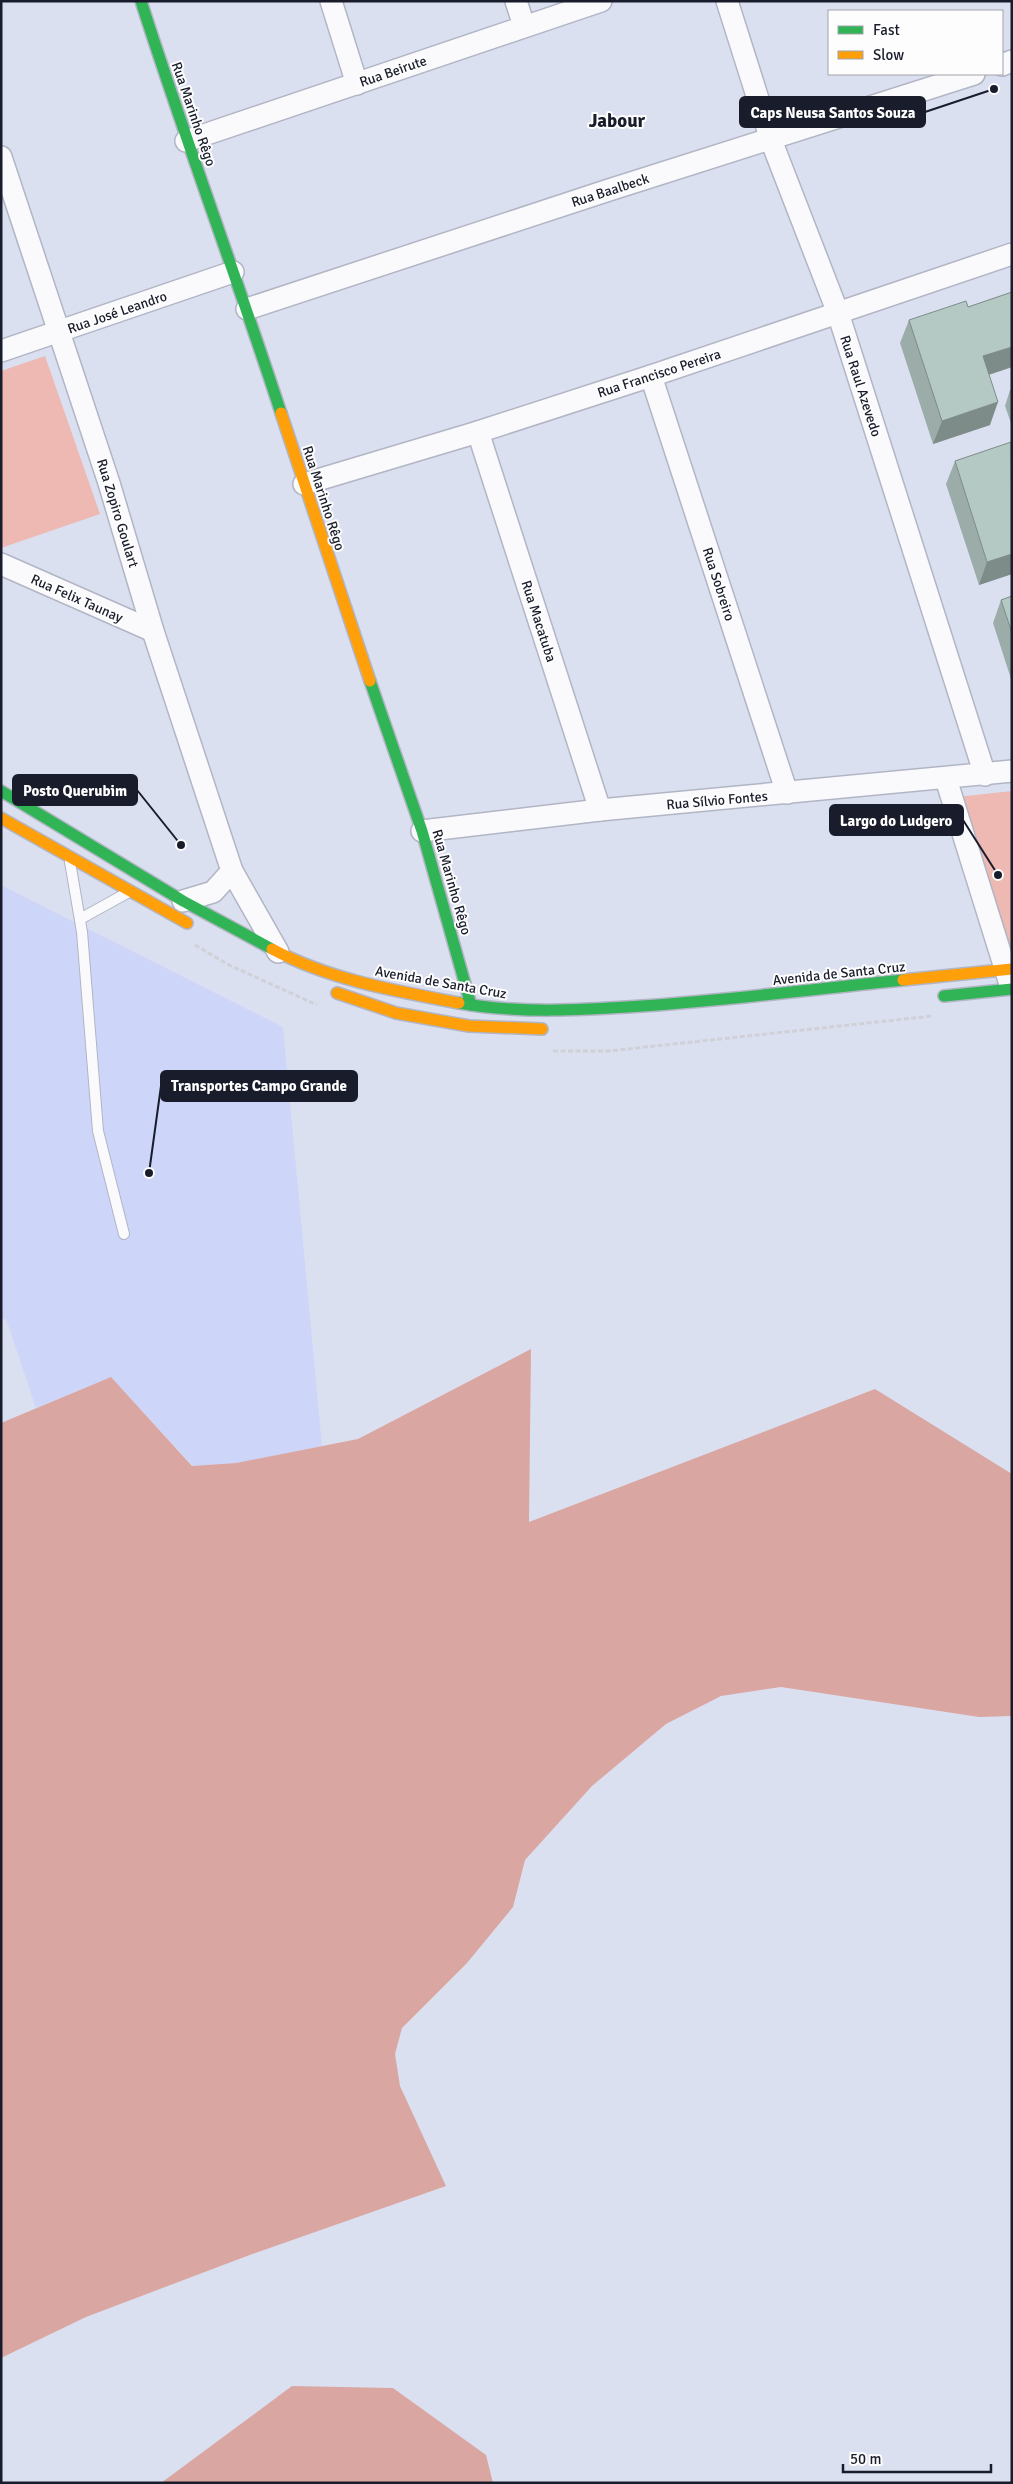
<svg xmlns="http://www.w3.org/2000/svg" width="1013" height="2484" font-family="Signika,sans-serif">
<rect width="100%" height="100%" fill="#dbe0f1"/>
<!-- built -->
<path fill="#cdd6f8" d="M 1,885 L 283,1027 L 322,1446 L 236,1463 L 193,1466 L 111,1377 L 36,1408 L 6,1319 L 1,1320 Z"/>
<!-- green -->
<g fill="#eeb8b3">
<path d="M 45,356 L 100,514 L 1,548 L 1,371 Z"/>
<path d="M 1012,791 L 1012,953 L 957,797 Z"/>
</g>
<!-- forest -->
<g fill="#daa6a2">
<path d="M 531,1349 L 529,1522 L 875,1389 L 1012,1474 L 1012,1716 L 979,1717 L 781,1687 L 721,1696 L 666,1724 L 592,1786 L 525,1860 L 513,1907 L 467,1963 L 402,2028 L 395,2054 L 400,2086 L 446,2186 L 247,2256 L 86,2317 L 1,2358 L 1,1423 L 111,1377 L 192,1466 L 236,1463 L 358,1439 Z"/>
<path d="M 292,2386 L 393,2388 L 486,2455 L 493,2483 L 161,2483 Z"/>
</g>
<g fill="none" stroke-linecap="round" stroke-linejoin="round">
<!-- lane casing -->
<g stroke="#b1b5c4" stroke-width="12">
<g id="lane">
<path d="M 70,862 L 82,932 L 98,1131 L 124,1234"/>
<path d="M 80,919 L 127,893"/>
</g>
</g>
<!-- street casing -->
<g stroke="#b1b5c4" stroke-width="24">
<g id="street">
<path d="M 331,1 L 357,84"/>
<path d="M 516,1 L 524,26"/>
<path d="M 727,1 L 771,140 L 838,313 L 985,775"/>
<path d="M 1002,65 L 1012,61"/>
<path d="M 186,141 L 601,1"/>
<path d="M 1,157 L 109,483 L 153,631 L 232,871 L 278,952"/>
<path d="M 247,309 L 609,190 L 974,74"/>
<path d="M 1,351 L 233,272"/>
<path d="M 651,376 L 787,793"/>
<path d="M 478,432 L 600,810"/>
<path d="M 304,484 L 478,432 L 651,376 L 1012,254"/>
<path d="M 1,564 L 153,631"/>
<path d="M 946,779 L 1010,984"/>
<path d="M 422,831 L 600,810 L 1012,771"/>
<path d="M 183,901 L 213,892 L 232,871"/>
</g>
</g>
<!-- fast casing -->
<g stroke="#b1b5c4" stroke-width="14">
<g id="fast">
<path d="M 141,1 C 185,139 236,275 281,413"/>
<path d="M 370,681 L 422,831 L 471,1005"/>
<path d="M 1,791 L 183,901 L 272,949"/>
<path d="M 944,996 L 1012,989"/>
<path d="M 459,1003 C 520,1014 581,1010 642,1006 C 729,1000 816,989 903,980"/>
</g>
</g>
<!-- slow casing -->
<g stroke="#b1b5c4" stroke-width="14">
<g id="slow">
<path d="M 281,413 L 370,681"/>
<path d="M 1,818 L 187,923"/>
<path d="M 272,949 C 330,980 396,991 459,1003"/>
<path d="M 903,980 L 1012,969"/>
<path d="M 337,993 L 396,1013 L 469,1026 L 542,1029"/>
</g>
</g>
<!-- path -->
<g stroke="#cfd1d6" stroke-width="3" stroke-dasharray="5 2.5" stroke-linecap="butt">
<path d="M 195,945 L 229,965 L 317,1005"/>
<path d="M 553,1051 L 609,1051 L 932,1016"/>
</g>
<!-- lane -->
<use href="#lane" stroke="#fafafd" stroke-width="10"/>
<!-- street -->
<use href="#street" stroke="#fafafd" stroke-width="21"/>
<!-- fast -->
<use href="#fast" stroke="#30b455" stroke-width="11"/>
<!-- slow -->
<use href="#slow" stroke="#ff9f0a" stroke-width="11"/>
</g>
<!-- wall -->
<g fill="#9baca9">
<path d="M 1012,292 L 1012,367 L 989,375 L 990,425 L 933,444 L 900,343 L 909,320 L 968,307 Z"/>
<path d="M 1012,389 L 1012,426 L 1005,406 L 1010,390 Z"/>
<path d="M 1012,443 L 1012,574 L 979,585 L 946,484 L 955,461 Z"/>
<path d="M 1012,596 L 1012,682 L 993,623 L 1001,600 Z"/>
</g>
<!-- shaded-wall -->
<g fill="#7e8c89">
<path d="M 1012,347 L 1012,367 L 975,379 L 983,356 Z"/>
<path d="M 998,402 L 990,425 L 933,444 L 942,421 Z"/>
<path d="M 1012,554 L 1012,574 L 979,585 L 987,562 Z"/>
</g>
<!-- building -->
<g fill="#b4c8c4" stroke="#7e8c89">
<path d="M 1012,292 L 1012,347 L 983,356 L 998,402 L 942,421 L 909,320 L 966,301 L 968,307 Z"/>
<path d="M 1011,442 L 1012,554 L 987,562 L 955,461 Z"/>
<path d="M 1012,596 L 1012,633 L 1001,600 Z"/>
</g>
<g text-anchor="middle" stroke-width="4" stroke-linejoin="round" paint-order="stroke">
<!-- street labels -->
<g font-size="14" fill="#191c2b" stroke="#fdfdfd">
<text transform="translate(393 71) rotate(-19)" y="5">Rua Beirute</text>
<text transform="translate(194 114) rotate(71)" y="5">Rua Marinho Rêgo</text>
<text transform="translate(610 190) rotate(-18)" y="5">Rua Baalbeck</text>
<text transform="translate(117 312) rotate(-19)" y="5">Rua José Leandro</text>
<text transform="translate(659 373) rotate(-18)" y="5">Rua Francisco Pereira</text>
<text transform="translate(861 386) rotate(72)" y="5">Rua Raul Azevedo</text>
<text transform="translate(324 498) rotate(72)" y="5">Rua Marinho Rêgo</text>
<text transform="translate(118 513) rotate(73)" y="5">Rua Zopiro Goulart</text>
<text transform="translate(719 584) rotate(72)" y="5">Rua Sobreiro</text>
<text transform="translate(77 598) rotate(24)" y="5">Rua Felix Taunay</text>
<text transform="translate(539 621) rotate(72)" y="5">Rua Macatuba</text>
<text transform="translate(717 800) rotate(-5)" y="5">Rua Sílvio Fontes</text>
<text transform="translate(452 882) rotate(74)" y="5">Rua Marinho Rêgo</text>
<text transform="translate(839 973) rotate(-6)" y="5">Avenida de Santa Cruz</text>
<text transform="translate(441 982) rotate(10)" y="5">Avenida de Santa Cruz</text>
</g>
<!-- district labels -->
<g font-size="19" font-weight="bold" fill="#191c2b" stroke="#fdfdfd">
<text x="617" y="127">Jabour</text>
</g>
</g>
<!-- callouts -->
<path fill="none" stroke="#191c2b" stroke-width="2" d="M994 89L925 112M181 845L137 790M998 875L963 820M149 1173L161 1086"/>
<g fill="#191c2b" stroke="#fdfdfd" stroke-width="2">
<circle cx="994" cy="89" r="5"/>
<circle cx="181" cy="845" r="5"/>
<circle cx="998" cy="875" r="5"/>
<circle cx="149" cy="1173" r="5"/>
</g>
<g fill="#191c2b" stroke="#191c2b" stroke-width="2">
<rect x="740" y="97" width="185" height="30" rx="5"/>
<rect x="13" y="775" width="124" height="30" rx="5"/>
<rect x="830" y="805" width="133" height="30" rx="5"/>
<rect x="161" y="1071" width="196" height="30" rx="5"/>
</g>
<g font-size="15" text-anchor="middle" font-weight="bold" fill="#fff">
<text x="833" y="118">Caps Neusa Santos Souza</text>
<text x="75" y="796">Posto Querubim</text>
<text x="896" y="826">Largo do Ludgero</text>
<text x="259" y="1091">Transportes Campo Grande</text>
</g>
<!-- border -->
<rect width="1013" height="2484" fill="none" stroke="#191c2b" stroke-width="5"/>
<!-- legend -->
<rect x="828" y="10" width="175" height="65" fill="#fdfdfd" stroke="#a2a3a9"/>
<rect x="838" y="26" width="25" height="8" fill="#30b455" stroke="#a2a3a9"/>
<text x="873" y="35" font-size="15" fill="#191c2b">Fast</text>
<rect x="838" y="51" width="25" height="8" fill="#ff9f0a" stroke="#a2a3a9"/>
<text x="873" y="60" font-size="15" fill="#191c2b">Slow</text>
<!-- scale -->
<path d="M843 2464v8h148v-8" fill="none" stroke="#191c2b" stroke-width="2.5"/>
<text x="850" y="2464" font-size="15" fill="#191c2b" stroke="#fdfdfd" stroke-width="4" paint-order="stroke">50 m</text>
</svg>
